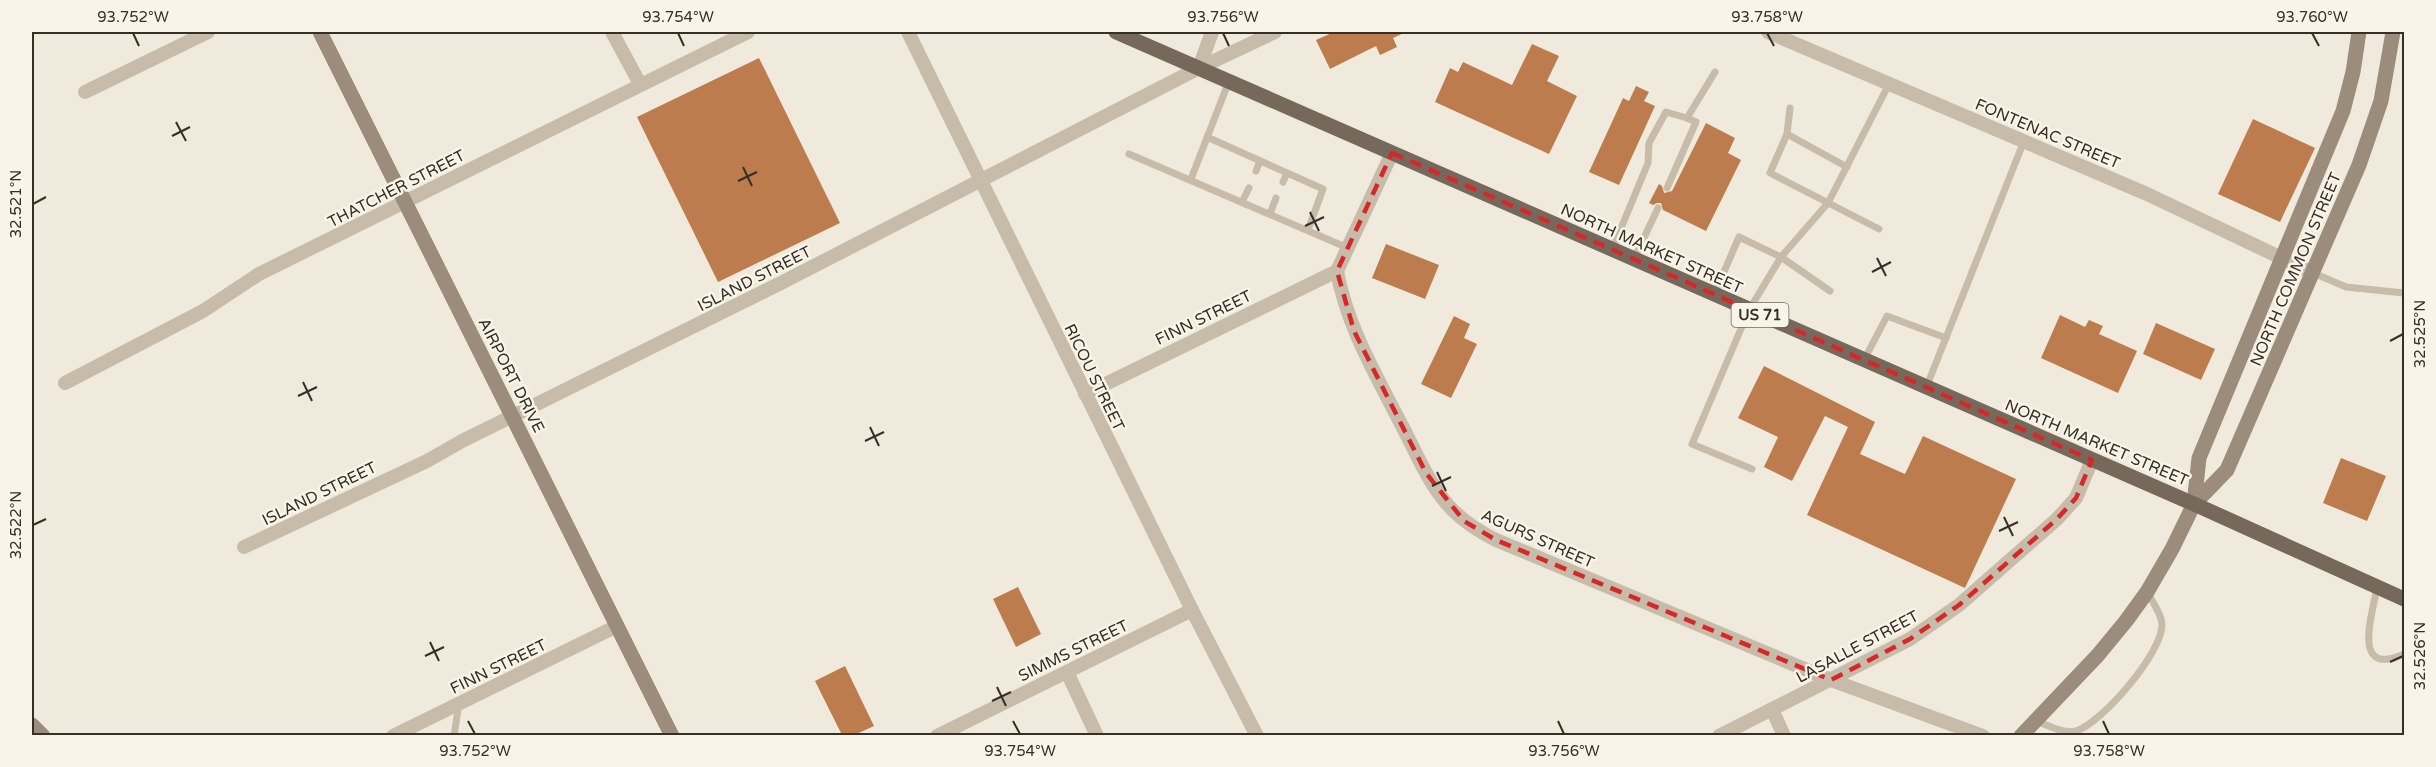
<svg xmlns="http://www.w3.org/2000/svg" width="2436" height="767" font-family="'Varela Round',sans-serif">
<rect width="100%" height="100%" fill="#f0eadc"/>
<!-- building -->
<g fill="#bd7c4d">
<path d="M 1334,32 L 1406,32 L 1393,38 L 1397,47 L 1380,55 L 1376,46 L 1330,69 L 1316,40 Z"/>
<path d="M 1532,44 L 1559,56 L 1547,81 L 1577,96 L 1549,154 L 1435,102 L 1450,68 L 1458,72 L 1463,62 L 1512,85 Z"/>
<path d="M 759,58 L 840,223 L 718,282 L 637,117 Z"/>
<path d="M 1636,86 L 1649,92 L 1644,101 L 1655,106 L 1619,185 L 1589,172 L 1623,98 L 1629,101 Z"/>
<path d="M 2253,119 L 2315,148 L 2280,222 L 2218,194 Z"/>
<path d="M 1706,123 L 1735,138 L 1728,153 L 1741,160 L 1706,231 L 1663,210 L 1661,203 L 1657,203 L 1653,205 L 1649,203 L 1659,184 L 1662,186 L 1664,193 L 1672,191 Z"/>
<path d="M 1386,244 L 1439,265 L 1425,299 L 1372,278 Z"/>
<path d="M 2060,315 L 2085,327 L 2089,320 L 2103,326 L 2099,334 L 2137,351 L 2118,393 L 2041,358 Z"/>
<path d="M 1454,316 L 1470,324 L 1464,338 L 1477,344 L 1451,398 L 1421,384 Z"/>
<path d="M 2156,323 L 2215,349 L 2201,380 L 2143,354 Z"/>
<path d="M 1764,366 L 1875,422 L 1860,454 L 1905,474 L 1923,436 L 2016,479 L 1965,588 L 1807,515 L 1848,427 L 1825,416 L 1792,481 L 1764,467 L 1778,437 L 1738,418 Z"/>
<path d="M 2341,458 L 2386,476 L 2367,521 L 2323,503 Z"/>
<path d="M 1018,587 L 1041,634 L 1016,647 L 993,599 Z"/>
<path d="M 845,666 L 874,726 L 854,735 L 842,735 L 815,681 Z"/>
</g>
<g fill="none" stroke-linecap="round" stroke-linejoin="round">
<!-- lane -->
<g stroke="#c7bca9" stroke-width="7">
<path d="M 1787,134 L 1790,108"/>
<path d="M 1207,137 L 1323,189 L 1308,230"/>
<path d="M 1129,154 L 1348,248"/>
<path d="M 1847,167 L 1787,134 L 1770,173 L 1879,229"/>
<path d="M 1256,171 L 1260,161"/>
<path d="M 1191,179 L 1229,81"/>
<path d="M 1283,182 L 1287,173"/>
<path d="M 1667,188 L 1696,122 L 1687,118"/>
<path d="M 1242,202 L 1249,188"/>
<path d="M 1270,214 L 1276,198"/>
<path d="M 1612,250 L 1648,163 L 1649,143 L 1666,112 L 1687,118 L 1715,72"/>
<path d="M 1634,259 L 1658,208"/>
<path d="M 2311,272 L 2346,287 L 2404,293"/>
<path d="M 1714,295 L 1739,237 L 1781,257 L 1830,291"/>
<path d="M 1864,360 L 1887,316 L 1946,338"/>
<path d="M 1926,388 L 2024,141"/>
<path d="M 1752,469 L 1692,444 L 1749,310 L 1781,257 L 1828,203 L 1889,84"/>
<path d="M 2377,588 C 2372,615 2351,678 2404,654"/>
<path d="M 2036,721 C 2048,725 2063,734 2076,731 C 2102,723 2162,653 2162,625 C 2162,615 2152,601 2147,592"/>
<path d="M 454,736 L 459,703"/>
</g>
<!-- street -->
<g stroke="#c7bca9" stroke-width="14">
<path d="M 612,32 L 640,84"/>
<path d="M 908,32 L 1192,610 L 1257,736"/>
<path d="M 1768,32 L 2147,194 L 2311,272"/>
<path d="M 1199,68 L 1212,32"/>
<path d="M 85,92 L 208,32"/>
<path d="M 1392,153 L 1337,271 C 1347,326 1375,373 1400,422 C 1415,450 1427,481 1448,505 C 1462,521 1478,531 1496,540 L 1831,680 L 1983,736"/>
<path d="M 65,383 L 203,311 L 259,274 L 748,32"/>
<path d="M 1085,394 L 1337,271"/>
<path d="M 244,547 L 427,461 L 462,441 L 781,283 L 1199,68 L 1275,32"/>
<path d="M 1067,672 L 1097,736"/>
<path d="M 1772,709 L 1784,736"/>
<path d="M 393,736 L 617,626"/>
<path d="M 937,736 L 1192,610"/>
<path d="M 1719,736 L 1910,639 L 1959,605 L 2057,519 L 2076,498 L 2092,460"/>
</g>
<!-- secondary -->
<g stroke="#9b8c7b" stroke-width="15">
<path d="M 320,32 L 672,736"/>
<path d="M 2194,504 L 2199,458 L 2343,111 L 2353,72 L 2359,32"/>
<path d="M 32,725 L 43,736"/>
<path d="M 2021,736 L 2098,655 L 2126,621 L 2147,592 L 2172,549 L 2194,504 L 2227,470 L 2359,165 L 2381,101 L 2393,32"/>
</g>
<!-- primary -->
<path stroke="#76695b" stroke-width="15" d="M 1116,32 L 2194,504 L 2404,599"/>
</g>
<!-- marked area -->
<path fill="none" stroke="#d62828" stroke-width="4.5" stroke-dasharray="12 8" stroke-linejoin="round" d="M 1392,153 L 2092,460 L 2076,498 L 2057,519 L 1959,605 L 1910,639 L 1831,680 L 1496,540 L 1464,521 L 1426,473 L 1354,331 L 1337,271 Z"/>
<!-- ticks -->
<path fill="none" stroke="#352f28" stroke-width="2" d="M 133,33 L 139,46M 678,33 L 684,46M 1223,33 L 1229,46M 1767,33 L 1774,46M 2312,33 L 2319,46M 176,122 L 186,141M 172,136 L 190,127M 743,167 L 752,186M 738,181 L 757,172M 33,204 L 46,197M 1310,212 L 1319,231M 1305,226 L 1324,217M 1877,258 L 1886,276M 1872,272 L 1891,262M 2390,341 L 2403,334M 303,382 L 312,401M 298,396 L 317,387M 870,427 L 879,446M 865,441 L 884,432M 1437,472 L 1446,491M 1432,486 L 1451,477M 2004,517 L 2013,536M 33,525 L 46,519M 1999,531 L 2018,522M 430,642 L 439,661M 425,656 L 444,647M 2390,662 L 2403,656M 997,687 L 1006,706M 992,701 L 1011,692M 468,721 L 475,734M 1013,721 L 1020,734M 1558,721 L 1564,734M 2103,721 L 2109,734"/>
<g text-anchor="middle" stroke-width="5" stroke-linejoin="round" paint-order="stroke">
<!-- shield labels -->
<rect fill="#f8f4e8" stroke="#706a62" stroke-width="1.5" x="1731.5" y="303" width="57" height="24" rx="4.5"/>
<g font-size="15" font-weight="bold" fill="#352f28">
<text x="1760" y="320">US 71</text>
</g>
<!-- street labels -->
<g font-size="16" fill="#352f28" stroke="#f8f4e8">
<text transform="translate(2048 133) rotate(23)" y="6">FONTENAC STREET</text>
<text transform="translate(396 188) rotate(-27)" y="6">THATCHER STREET</text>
<text transform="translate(1652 248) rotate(24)" y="6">NORTH MARKET STREET</text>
<text transform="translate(2295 269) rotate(-67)" y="6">NORTH COMMON STREET</text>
<text transform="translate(754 278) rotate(-27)" y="6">ISLAND STREET</text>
<text transform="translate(1203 317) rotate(-26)" y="6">FINN STREET</text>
<text transform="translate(512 375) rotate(63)" y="6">AIRPORT DRIVE</text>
<text transform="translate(1095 377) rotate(64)" y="6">RICOU STREET</text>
<text transform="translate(2097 442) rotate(23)" y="6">NORTH MARKET STREET</text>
<text transform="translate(319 493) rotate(-26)" y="6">ISLAND STREET</text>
<text transform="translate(1538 538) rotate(24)" y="6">AGURS STREET</text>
<text transform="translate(1857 646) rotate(-28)" y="6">LASALLE STREET</text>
<text transform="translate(1073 650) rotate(-26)" y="6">SIMMS STREET</text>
<text transform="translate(498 666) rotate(-26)" y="6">FINN STREET</text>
</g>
</g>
<!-- border -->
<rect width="2436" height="767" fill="none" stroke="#f8f4e8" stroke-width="66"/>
<rect x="33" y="33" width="2370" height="701" fill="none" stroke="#352f28" stroke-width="2"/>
<g font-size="15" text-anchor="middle" fill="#352f28">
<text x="133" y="22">93.752°W</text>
<text x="678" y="22">93.754°W</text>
<text x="1223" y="22">93.756°W</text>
<text x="1767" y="22">93.758°W</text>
<text x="2312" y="22">93.760°W</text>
<text transform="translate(16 204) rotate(-90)" y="5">32.521°N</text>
<text transform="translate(2420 334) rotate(-90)" y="5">32.525°N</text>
<text transform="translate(16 525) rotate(-90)" y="5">32.522°N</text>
<text transform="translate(2420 656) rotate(-90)" y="5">32.526°N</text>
<text x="475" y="756">93.752°W</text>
<text x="1020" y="756">93.754°W</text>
<text x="1564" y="756">93.756°W</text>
<text x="2109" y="756">93.758°W</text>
</g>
</svg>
